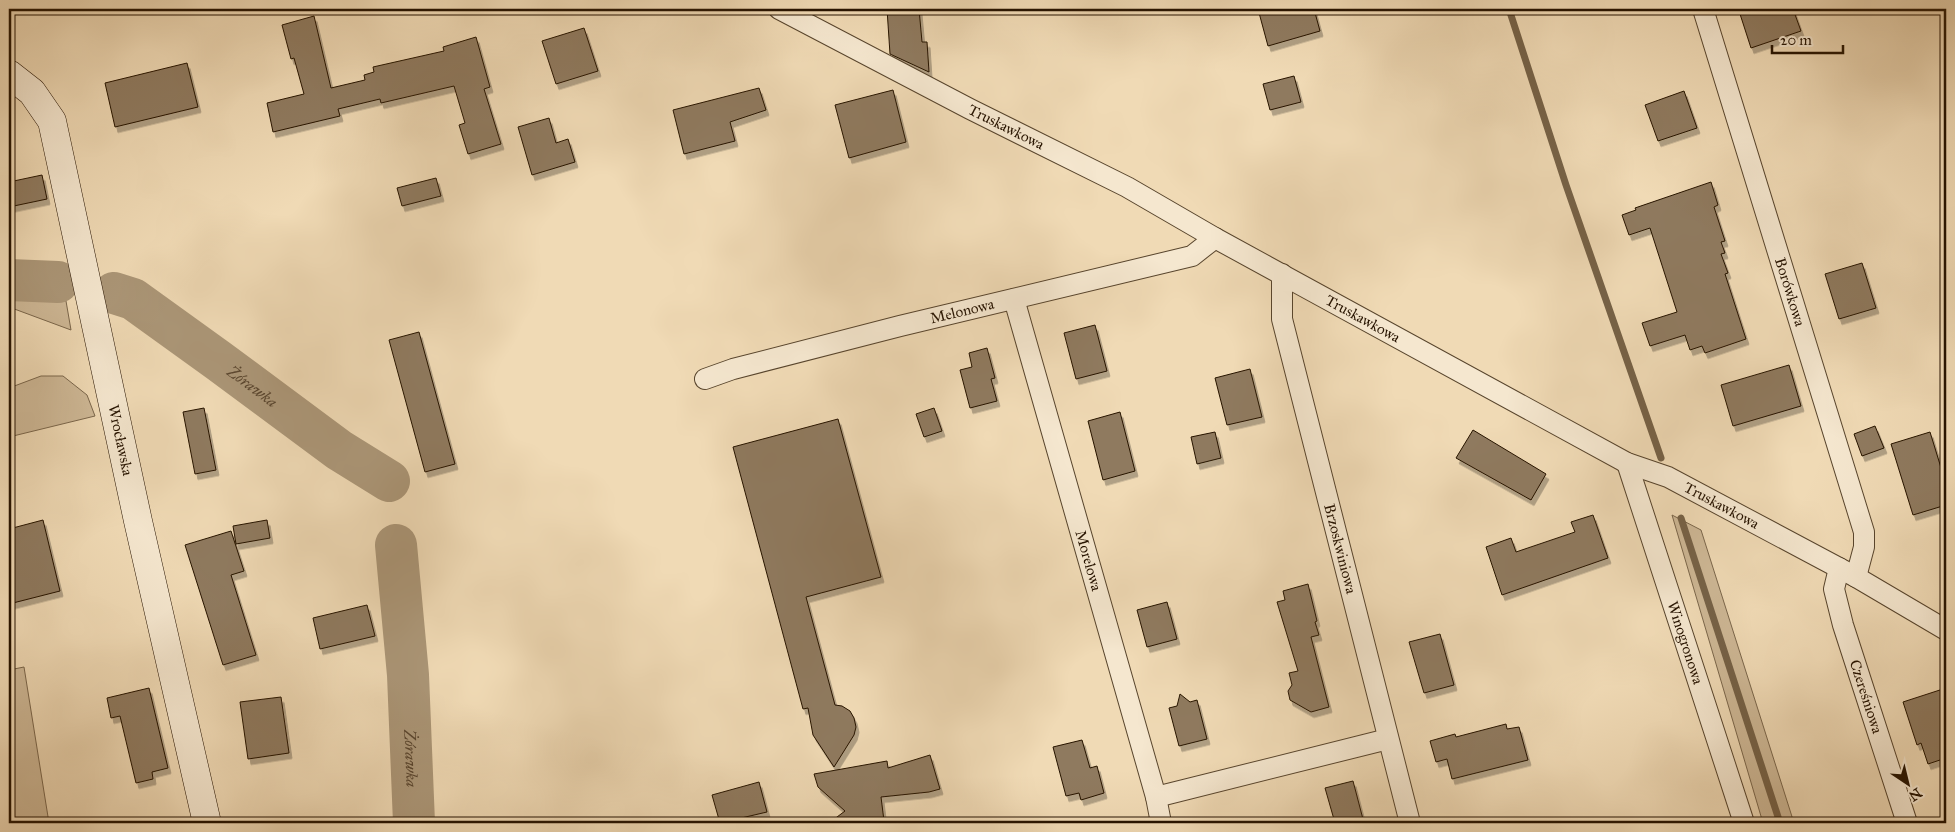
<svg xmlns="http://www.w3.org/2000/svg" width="1955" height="832" font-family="'IM FELL Great Primer',serif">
<defs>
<filter id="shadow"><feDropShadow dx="3" dy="5.5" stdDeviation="0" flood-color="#0004"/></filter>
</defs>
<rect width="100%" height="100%" fill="#f0dab5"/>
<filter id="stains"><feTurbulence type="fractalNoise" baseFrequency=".004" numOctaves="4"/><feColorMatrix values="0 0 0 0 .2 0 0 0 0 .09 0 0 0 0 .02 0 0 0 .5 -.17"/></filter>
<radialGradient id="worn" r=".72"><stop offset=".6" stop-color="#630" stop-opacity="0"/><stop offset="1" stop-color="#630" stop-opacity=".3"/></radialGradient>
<!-- green -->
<g fill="#ceb896" stroke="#7a664b">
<path d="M 9,282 L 66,301 L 71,330 L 9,307 Z"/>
<path d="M 41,376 L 63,376 L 87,395 L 95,416 L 9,437 L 9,388 Z"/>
<path d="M 1672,515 L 1701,530 L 1794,823 L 1763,823 Z"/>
<path d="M 24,667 L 49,823 L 9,823 L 9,670 Z"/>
</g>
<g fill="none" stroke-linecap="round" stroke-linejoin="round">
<!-- stream -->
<g stroke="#766247" stroke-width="7">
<path d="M 1509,9 L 1566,185 L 1661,458"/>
<path d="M 1681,518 L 1780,823"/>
</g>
<!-- river -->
<g stroke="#ab9677" stroke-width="42">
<path d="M 9,280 L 58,282"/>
<path id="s1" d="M 114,293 L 133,299 L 219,361 L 339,450 L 389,481"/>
<path id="s2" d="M 396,545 L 408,675 L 414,823"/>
</g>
</g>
<!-- building -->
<g fill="#8f7a5e" stroke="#261300" filter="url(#shadow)">
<path d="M 887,9 L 919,9 L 922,42 L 927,42 L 929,72 L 890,54 Z"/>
<path d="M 1258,9 L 1314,9 L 1320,31 L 1268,46 Z"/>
<path d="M 1755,9 L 1793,9 L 1801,31 L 1751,48 L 1740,14 Z"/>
<path d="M 314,16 L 331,88 L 365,80 L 364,75 L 374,72 L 373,67 L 444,51 L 443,47 L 476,37 L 490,87 L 484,89 L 501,144 L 468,154 L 459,125 L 465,123 L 454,86 L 381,103 L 380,99 L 338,109 L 340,116 L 273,132 L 267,103 L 304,94 L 294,58 L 291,59 L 282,25 Z"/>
<path d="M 584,28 L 598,71 L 556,84 L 542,41 Z"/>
<path d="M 187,63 L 198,107 L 115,127 L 105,83 Z"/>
<path d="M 1294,76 L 1301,102 L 1270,110 L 1263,84 Z"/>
<path d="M 759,88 L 766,110 L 730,122 L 735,141 L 684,154 L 673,110 Z"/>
<path d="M 893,90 L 906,142 L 849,158 L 835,105 Z"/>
<path d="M 1684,91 L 1697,128 L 1658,141 L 1645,105 Z"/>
<path d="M 549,118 L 556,143 L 568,139 L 575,162 L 532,175 L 518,127 Z"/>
<path d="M 42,175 L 47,199 L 9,207 L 9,182 Z"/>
<path d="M 436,178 L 441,196 L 402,206 L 397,188 Z"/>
<path d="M 1711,182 L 1718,205 L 1714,207 L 1725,241 L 1721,242 L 1725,253 L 1721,254 L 1728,273 L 1725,274 L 1746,339 L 1705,353 L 1702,346 L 1690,350 L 1685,335 L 1650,346 L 1642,323 L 1677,312 L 1650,228 L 1629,235 L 1622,215 L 1636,210 L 1635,208 Z"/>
<path d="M 1862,263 L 1876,308 L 1839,319 L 1825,274 Z"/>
<path d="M 1095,325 L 1107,371 L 1076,379 L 1064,333 Z"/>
<path d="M 419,332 L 455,464 L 425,472 L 389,340 Z"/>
<path d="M 987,348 L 995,378 L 991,379 L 997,401 L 970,408 L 960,370 L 972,367 L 969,353 Z"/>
<path d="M 1789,365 L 1801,406 L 1733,426 L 1721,385 Z"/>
<path d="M 1250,369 L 1262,417 L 1227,425 L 1215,378 Z"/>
<path d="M 204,408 L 216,470 L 195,474 L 183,412 Z"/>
<path d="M 934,408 L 942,431 L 924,437 L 916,414 Z"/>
<path d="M 1120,412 L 1135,471 L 1103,480 L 1088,421 Z"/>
<path d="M 838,419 L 881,577 L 806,597 L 835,705 L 842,706 L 850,711 L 854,718 L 856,727 L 854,735 L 834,767 L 813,735 L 808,708 L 803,709 L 733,447 Z"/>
<path d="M 1875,426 L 1884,448 L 1862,456 L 1854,434 Z"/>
<path d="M 1473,430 L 1546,474 L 1531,500 L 1456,458 Z"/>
<path d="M 1215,432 L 1221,458 L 1197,464 L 1191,437 Z"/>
<path d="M 1930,432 L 1942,471 L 1946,470 L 1946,505 L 1913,515 L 1891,444 Z"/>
<path d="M 1593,515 L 1608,558 L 1502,595 L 1486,547 L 1511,538 L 1516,552 L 1575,532 L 1571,522 Z"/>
<path d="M 43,520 L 60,591 L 9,604 L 9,529 Z"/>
<path d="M 267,520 L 270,538 L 236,544 L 233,526 Z"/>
<path d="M 231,531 L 244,571 L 231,575 L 256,655 L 223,665 L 185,545 Z"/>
<path d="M 1308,584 L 1317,621 L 1315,622 L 1319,635 L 1311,637 L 1329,707 L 1311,712 L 1290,700 L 1288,691 L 1292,685 L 1289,673 L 1298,671 L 1277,602 L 1285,600 L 1283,591 Z"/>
<path d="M 1167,602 L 1177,639 L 1147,647 L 1137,610 Z"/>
<path d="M 367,605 L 375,636 L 320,649 L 313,618 Z"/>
<path d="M 1440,634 L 1454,685 L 1424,693 L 1409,642 Z"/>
<path d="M 149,688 L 168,768 L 152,772 L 153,779 L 136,783 L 120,716 L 111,718 L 107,698 Z"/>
<path d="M 1946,688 L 1946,758 L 1928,764 L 1921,743 L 1917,745 L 1903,702 Z"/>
<path d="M 1180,694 L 1190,702 L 1197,700 L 1207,739 L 1179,746 L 1169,708 L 1177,706 Z"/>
<path d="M 281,697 L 289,753 L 248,759 L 240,702 Z"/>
<path d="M 1506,724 L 1507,729 L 1519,727 L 1528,760 L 1452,779 L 1447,759 L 1436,762 L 1430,741 L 1455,734 L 1456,737 Z"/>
<path d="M 1082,740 L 1090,768 L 1097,766 L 1104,793 L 1081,800 L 1079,793 L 1066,796 L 1053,747 Z"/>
<path d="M 930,755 L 940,789 L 929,792 L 881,797 L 884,821 L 870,823 L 829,823 L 845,811 L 818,787 L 814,774 L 887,761 L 888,768 Z"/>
<path d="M 1353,781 L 1364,823 L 1335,823 L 1325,788 Z"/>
<path d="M 759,782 L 767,812 L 720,823 L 712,795 Z"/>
</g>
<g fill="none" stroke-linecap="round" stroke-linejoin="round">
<!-- street casing -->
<g stroke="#58452d" stroke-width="22">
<g id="street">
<path id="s3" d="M 779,9 L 970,109 L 1127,187 L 1215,238 L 1627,463 L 1668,477 L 1856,577 L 1946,630"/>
<path id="s4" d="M 1703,9 L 1864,532 L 1864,547 L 1856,577"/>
<path id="s5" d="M 1282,274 L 1282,319 L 1410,823"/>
<path id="s6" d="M 1014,299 L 1156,797 L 1161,823"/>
<path id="s7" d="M 705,379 L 733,369 L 900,326 L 1192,256 L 1215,238"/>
<path id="s8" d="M 1627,463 L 1744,823"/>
<path id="s9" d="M 1839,568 L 1834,589 L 1843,625 L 1907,823"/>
<path d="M 1156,797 L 1388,739"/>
</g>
</g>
<!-- secondary casing -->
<g stroke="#261300" stroke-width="29">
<g id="secondary">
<path id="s10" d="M 9,74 L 32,92 L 52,121 L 138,521 L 207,823"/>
</g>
</g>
<!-- street -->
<use href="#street" stroke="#f5e7cf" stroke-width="20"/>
<!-- secondary -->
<use href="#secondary" stroke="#f5e7cf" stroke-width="28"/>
</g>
<g text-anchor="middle" stroke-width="4" stroke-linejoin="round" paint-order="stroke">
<!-- street labels -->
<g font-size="15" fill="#261300" stroke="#f5e7cf">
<text dy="5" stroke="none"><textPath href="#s3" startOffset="256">Truskawkowa</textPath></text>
<text dy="5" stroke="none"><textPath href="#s4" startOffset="296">Borówkowa</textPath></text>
<text dy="5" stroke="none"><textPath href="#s7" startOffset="266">Melonowa</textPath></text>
<text dy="5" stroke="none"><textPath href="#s3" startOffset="661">Truskawkowa</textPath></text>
<text dy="5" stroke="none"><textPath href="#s10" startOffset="391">Wrocławska</textPath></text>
<text dy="5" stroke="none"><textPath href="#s3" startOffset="1066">Truskawkowa</textPath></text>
<text dy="5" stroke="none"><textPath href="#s5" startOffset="282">Brzoskwiniowa</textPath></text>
<text dy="5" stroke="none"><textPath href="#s6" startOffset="272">Morelowa</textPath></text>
<text dy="5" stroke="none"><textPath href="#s8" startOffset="189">Winogronowa</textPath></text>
<text dy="5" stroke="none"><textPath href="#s9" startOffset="134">Czereśniowa</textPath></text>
</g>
<!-- water labels -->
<g font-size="16" font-style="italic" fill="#5b4730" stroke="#f5e7cf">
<text dy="6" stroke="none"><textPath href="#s1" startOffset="168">Żórawka</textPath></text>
<text dy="6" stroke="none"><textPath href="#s2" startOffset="214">Żórawka</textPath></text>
</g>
</g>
<!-- margin -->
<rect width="1955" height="832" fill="none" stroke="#f0dab5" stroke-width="30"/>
<rect x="10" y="10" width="1935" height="812" fill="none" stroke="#261300" stroke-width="2.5"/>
<rect x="15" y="15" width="1925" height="802" fill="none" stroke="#261300"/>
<!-- north arrow -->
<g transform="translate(1908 784) rotate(145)" stroke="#f5e7cf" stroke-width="4" paint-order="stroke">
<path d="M0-4L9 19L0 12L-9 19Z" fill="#261300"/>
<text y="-8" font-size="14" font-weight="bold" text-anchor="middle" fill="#261300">N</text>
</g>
<!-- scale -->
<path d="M1772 45v8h71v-8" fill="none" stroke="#261300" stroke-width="2.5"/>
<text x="1780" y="45" font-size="15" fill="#261300" stroke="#f5e7cf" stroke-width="4" paint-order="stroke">20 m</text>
<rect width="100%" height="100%" filter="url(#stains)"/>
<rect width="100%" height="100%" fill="url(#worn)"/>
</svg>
